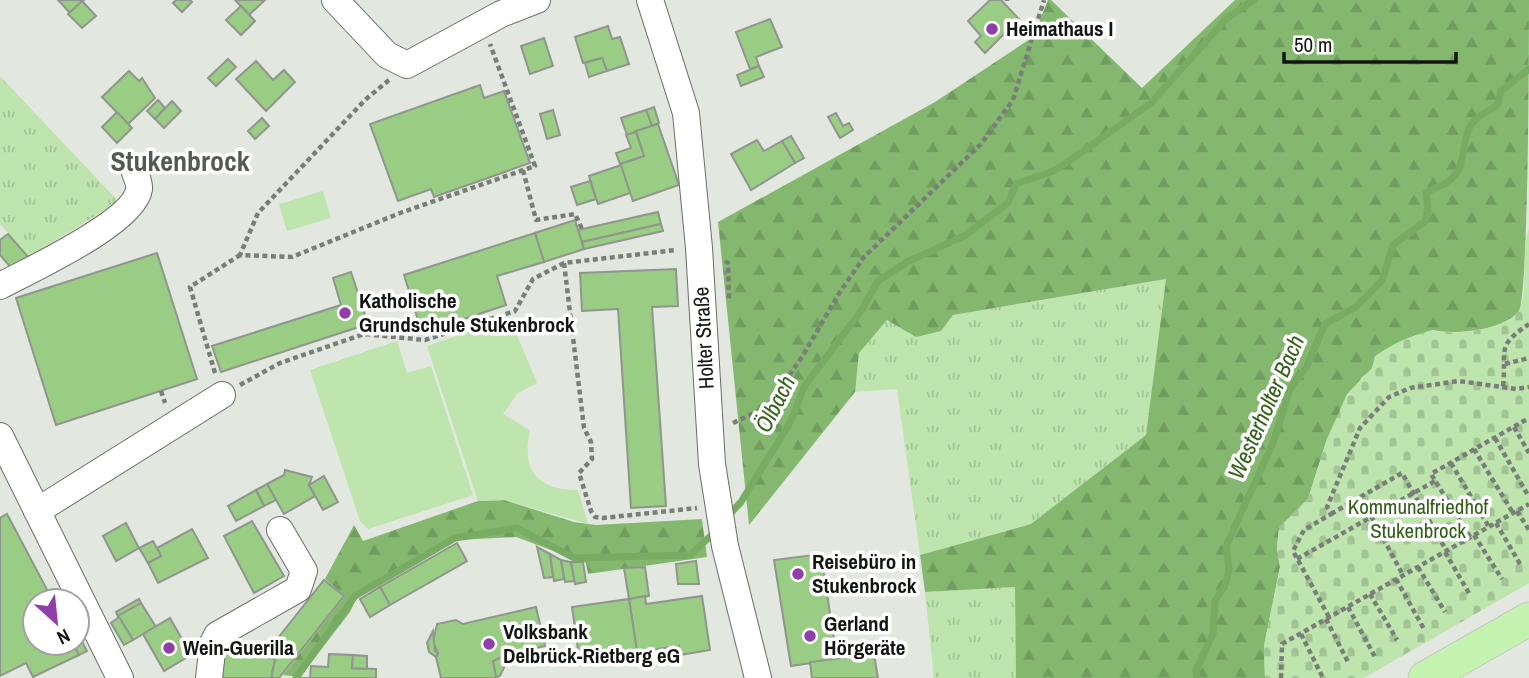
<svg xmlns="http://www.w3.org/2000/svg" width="1529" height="678" font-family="'Archivo Narrow',sans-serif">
<defs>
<pattern id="grass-tufts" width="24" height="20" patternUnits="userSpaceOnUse" patternTransform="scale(1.75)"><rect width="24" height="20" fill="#bde5ad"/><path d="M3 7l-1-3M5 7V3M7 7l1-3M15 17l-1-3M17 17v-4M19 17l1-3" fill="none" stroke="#a2c494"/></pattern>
<pattern id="forest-firs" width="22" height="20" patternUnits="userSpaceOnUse" patternTransform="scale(1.75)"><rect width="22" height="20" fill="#84b86f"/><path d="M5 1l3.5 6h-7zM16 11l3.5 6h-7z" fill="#719d5f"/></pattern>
<pattern id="cemetery-stones" width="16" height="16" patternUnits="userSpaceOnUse" patternTransform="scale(1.75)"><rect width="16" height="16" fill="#bde5ad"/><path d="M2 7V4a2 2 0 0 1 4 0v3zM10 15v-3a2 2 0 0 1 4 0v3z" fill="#a2c494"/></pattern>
</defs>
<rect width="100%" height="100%" fill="#e2e8df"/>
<!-- grass -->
<g fill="url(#grass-tufts)">
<path d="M 0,76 L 119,202 L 29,256 L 0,224 Z"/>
<path d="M 1166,279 L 1146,435 L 1031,524 L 920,555 L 897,389 L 855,392 L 859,353 L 887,320 L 941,331 L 953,315 Z"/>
<path d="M 1015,587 L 1016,678 L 934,678 L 925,592 Z"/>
</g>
<!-- forest -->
<g fill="url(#forest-firs)">
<path d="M 1048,0 L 1051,0 L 1142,88 L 1235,0 L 1529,0 C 1529,43 1529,290 1519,311 C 1503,331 1455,335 1432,330 L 1362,377 L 1327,439 L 1308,499 L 1279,528 L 1277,548 L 1280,567 L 1264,646 L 1265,678 L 1016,678 L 1015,587 L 925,592 L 920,555 L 1031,524 L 1146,435 L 1166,279 L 953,315 L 941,331 L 916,337 L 887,320 L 859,353 L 855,392 L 749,525 L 718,222 L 935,102 L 1033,37 Z"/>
<path d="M 504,500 L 574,522 L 596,525 L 702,519 L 707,557 L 588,574 L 586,563 L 516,537 L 458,540 L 356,599 L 350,612 L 300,677 L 283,675 L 345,596 L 325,579 L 354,525 L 363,541 L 478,501 Z"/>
</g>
<!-- cemetery -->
<path fill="url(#cemetery-stones)" d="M 1529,228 L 1529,583 L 1364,678 L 1265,678 L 1264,646 L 1280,567 L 1277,548 L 1279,528 L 1308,499 L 1327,439 L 1347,394 L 1372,368 L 1375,356 C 1391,345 1409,336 1429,331 C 1434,330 1439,332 1445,332 C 1465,333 1509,329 1520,309 C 1529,285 1520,253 1529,228 Z"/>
<!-- park -->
<g fill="#bde5ad">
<path d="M 323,191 L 331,218 L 287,231 L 279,204 Z"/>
<path d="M 511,321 L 537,383 L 518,393 L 503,414 L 530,430 C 521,470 537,490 578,490 L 588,524 L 504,500 L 478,501 L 427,346 L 480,328 L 486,335 Z"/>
<path d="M 397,341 L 407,373 L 431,366 L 473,495 L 368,529 L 360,521 L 310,370 Z"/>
</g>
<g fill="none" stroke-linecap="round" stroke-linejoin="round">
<!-- stream -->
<g stroke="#79ac63" stroke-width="7">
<path d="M 728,516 L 741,502 L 791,421 L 804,387 L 861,311 L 878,281 L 907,262 L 964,236 L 1008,203 L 1016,184 L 1056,170 L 1150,104 L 1226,19 L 1254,0"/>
<path d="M 296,678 L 355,596 L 455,538 L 517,528 L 574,558 L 690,555 L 716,531"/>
<path d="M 1197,678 L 1196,670 L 1213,634 L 1215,601 L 1225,585 L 1229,570 L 1226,546 L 1273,443 L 1290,389 L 1306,368 L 1325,324 L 1356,307 L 1382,281 L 1393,245 L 1425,221 L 1428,211 L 1426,193 C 1434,187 1444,186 1450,180 C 1470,164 1458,137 1475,120 C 1481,114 1491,110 1498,104 L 1501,91 L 1529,69"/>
</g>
</g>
<!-- building -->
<g fill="#99cd83" stroke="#90958e" stroke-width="2">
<path d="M 58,0 L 84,0 L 70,13 Z"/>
<path d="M 176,0 L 190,0 L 192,2 L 182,12 L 173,3 Z"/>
<path d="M 235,0 L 265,0 L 249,15 Z"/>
<path d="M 990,0 L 1001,0 L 1019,19 L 985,53 L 975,42 L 981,36 L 968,21 Z"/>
<path d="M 82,1 L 96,16 L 82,28 L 68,14 Z"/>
<path d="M 241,6 L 255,21 L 241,35 L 226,20 Z"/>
<path d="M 770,19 L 782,47 L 756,57 L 759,66 L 750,69 L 736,32 Z"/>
<path d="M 608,26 L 612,39 L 620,37 L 629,64 L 607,71 L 602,58 L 583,63 L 575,37 Z"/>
<path d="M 544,38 L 553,66 L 530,74 L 521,46 Z"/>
<path d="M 602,58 L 607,71 L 589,77 L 585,63 Z"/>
<path d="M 228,59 L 236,67 L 216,86 L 208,78 Z"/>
<path d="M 256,61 L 273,80 L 284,70 L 295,82 L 266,111 L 236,79 Z"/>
<path d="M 759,66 L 764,77 L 741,86 L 737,75 Z"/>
<path d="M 129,71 L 139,81 L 142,78 L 155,98 L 128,124 L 102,97 Z"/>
<path d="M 480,85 L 484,98 L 504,91 L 530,163 L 434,197 L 431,189 L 398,201 L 370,124 Z"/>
<path d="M 158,100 L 165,108 L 155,119 L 147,111 Z"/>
<path d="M 172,101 L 181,111 L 164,128 L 155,119 Z"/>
<path d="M 654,107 L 659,123 L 652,126 L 646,110 Z"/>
<path d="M 553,110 L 560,135 L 547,139 L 540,114 Z"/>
<path d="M 646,110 L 652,126 L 627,135 L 621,118 Z"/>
<path d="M 117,112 L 132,128 L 117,143 L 102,127 Z"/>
<path d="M 836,113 L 843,126 L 849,123 L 853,130 L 840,138 L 828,117 Z"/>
<path d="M 262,118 L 269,126 L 255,139 L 248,131 Z"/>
<path d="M 658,124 L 679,185 L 633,201 L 620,164 L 644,156 L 636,131 Z"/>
<path d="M 636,132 L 644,156 L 620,164 L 616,153 L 631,148 L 626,135 Z"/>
<path d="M 791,136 L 804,158 L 795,163 L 782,141 Z"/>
<path d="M 757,140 L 764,151 L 782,141 L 795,163 L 751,190 L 731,154 Z"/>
<path d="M 621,165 L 630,193 L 598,204 L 589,176 Z"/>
<path d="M 590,181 L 596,199 L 577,205 L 571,187 Z"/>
<path d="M 658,212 L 661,224 L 582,242 L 578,230 Z"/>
<path d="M 575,220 L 584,249 L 544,262 L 535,233 Z"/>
<path d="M 661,224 L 663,231 L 584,249 L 582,242 Z"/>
<path d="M 535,233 L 544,262 L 497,276 L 506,305 L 422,333 L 404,275 Z"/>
<path d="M 8,234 L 30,259 L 12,269 L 0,255 L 0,240 Z"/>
<path d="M 157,253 L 197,379 L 56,425 L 16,298 Z"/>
<path d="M 676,269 L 678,306 L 652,307 L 666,506 L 631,508 L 618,309 L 582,311 L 580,273 Z"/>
<path d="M 351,272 L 368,324 L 221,372 L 212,346 L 341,305 L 333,278 Z"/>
<path d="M 285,470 L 312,477 L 309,485 L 315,496 L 284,514 L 267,484 L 284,475 Z"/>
<path d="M 324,476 L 338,502 L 323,510 L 309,485 Z"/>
<path d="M 267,484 L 276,500 L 264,506 L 256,490 Z"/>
<path d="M 256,490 L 264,506 L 236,521 L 228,506 Z"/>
<path d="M 7,514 L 53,601 L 35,601 L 35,643 L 73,643 L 79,655 L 33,677 L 26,663 L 0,676 L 0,518 Z"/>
<path d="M 252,521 L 284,576 L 254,593 L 224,536 Z"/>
<path d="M 126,523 L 139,548 L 116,561 L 103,536 Z"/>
<path d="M 192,529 L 208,558 L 158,583 L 148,563 L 161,556 L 157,548 Z"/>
<path d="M 153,541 L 161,556 L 148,563 L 139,548 Z"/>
<path d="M 457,543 L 467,561 L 390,605 L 380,587 Z"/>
<path d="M 537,547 L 550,554 L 553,577 L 544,578 Z"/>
<path d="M 550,554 L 561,560 L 564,579 L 554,581 Z"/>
<path d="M 821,554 L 837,659 L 791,666 L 774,560 Z"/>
<path d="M 561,560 L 571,562 L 575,581 L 565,582 Z"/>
<path d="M 696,561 L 699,584 L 678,584 L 676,564 Z"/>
<path d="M 571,562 L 583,562 L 586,582 L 575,584 Z"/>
<path d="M 645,567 L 649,596 L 629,599 L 624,568 Z"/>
<path d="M 324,580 L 344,596 L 279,678 L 271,678 L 275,659 L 263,657 Z"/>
<path d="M 380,587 L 390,605 L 370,617 L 360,599 Z"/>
<path d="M 645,596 L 646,604 L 702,596 L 710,650 L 680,655 L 679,646 L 637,652 L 629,599 Z"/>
<path d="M 139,599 L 141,603 L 118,616 L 116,612 Z"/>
<path d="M 629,599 L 637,652 L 593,658 L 592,648 L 578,650 L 572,607 Z"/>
<path d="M 141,603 L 156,627 L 133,640 L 118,616 Z"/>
<path d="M 536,607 L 545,646 L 502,656 L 502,659 L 493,661 L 497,678 L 441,678 L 436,657 L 438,653 L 433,642 L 437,624 L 456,620 L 463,624 Z"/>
<path d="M 119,617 L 133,640 L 124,645 L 111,623 Z"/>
<path d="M 170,618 L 191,655 L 164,671 L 143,634 Z"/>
<path d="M 433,631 L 435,651 L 438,653 L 436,657 L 429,652 L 427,643 Z"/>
<path d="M 77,632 L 87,651 L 79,655 L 73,643 L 77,643 Z"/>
<path d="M 224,648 L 275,659 L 271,678 L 215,678 Z"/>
<path d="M 511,653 L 500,676 L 496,677 L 493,661 Z"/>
<path d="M 329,654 L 353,655 L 352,668 L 376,669 L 376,678 L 300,678 L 310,678 L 311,666 L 328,667 Z"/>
<path d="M 874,654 L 878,678 L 812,678 L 810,662 Z"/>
<path d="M 353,655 L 367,656 L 367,669 L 352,668 Z"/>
</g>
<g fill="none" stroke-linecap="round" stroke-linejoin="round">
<!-- minor casing -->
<g stroke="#696e67" stroke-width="28">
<g id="minor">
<path d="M 335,0 L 387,55 L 407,65 L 501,14 L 537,0"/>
<path d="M 650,0 L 686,113 L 699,248 L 712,464 L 725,546 L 758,678"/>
<path d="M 0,286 C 30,270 135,222 139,189 C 140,183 135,174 134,169"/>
<path d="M 0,436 L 120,678"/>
<path d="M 37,511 L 222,395"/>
<path d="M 209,678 L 213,643 L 217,635 L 298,589 L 304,571 L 280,530"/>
</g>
</g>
<!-- major casing -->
<g stroke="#c6c7c6" stroke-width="35">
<path id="major" d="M 1425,678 L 1529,619"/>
</g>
<!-- path -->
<g stroke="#7a7e78" stroke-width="4.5" stroke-dasharray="5 3.5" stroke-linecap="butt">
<path d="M 1007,1 L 1007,0"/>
<path d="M 389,80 L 365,100 L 258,213 L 240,255 L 292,257 L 400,213 L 535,166 L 490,44"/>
<path d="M 523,170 L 536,220 L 575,214 L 582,229"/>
<path d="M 725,261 L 728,263 L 729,299"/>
<path d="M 564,263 L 584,428 L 591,442 L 592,459 L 579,473 L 591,511 L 595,517 L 603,518 L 697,508"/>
<path d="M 1505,364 L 1529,358"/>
<path d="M 215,373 L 190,287 L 240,255"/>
<path d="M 240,385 L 280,363 L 364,334 L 425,340 L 515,311 L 533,279 L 564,263 L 676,250"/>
<path d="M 1503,386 C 1507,349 1495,347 1529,324"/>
<path d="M 161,391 L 165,403"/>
<path d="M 733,423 L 767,407 L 802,357 L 838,295 L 864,257 L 981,144 L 1013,100 L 1044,0"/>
<path d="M 1514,427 L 1529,453"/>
<path d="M 1495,438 L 1529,497"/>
<path d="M 1474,449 L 1513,513"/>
<path d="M 1451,463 L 1489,527"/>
<path d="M 1517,511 L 1529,530"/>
<path d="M 1331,514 L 1402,473 L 1446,550"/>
<path d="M 1371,516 L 1403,575"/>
<path d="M 1496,523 L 1520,564"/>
<path d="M 1474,535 L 1502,579"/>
<path d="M 1470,537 L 1431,474 L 1529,418"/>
<path d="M 1445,552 L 1470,595"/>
<path d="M 1297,559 L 1435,481"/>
<path d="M 1418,567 L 1445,612"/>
<path d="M 1396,579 L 1424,629"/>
<path d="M 1370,594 L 1397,640"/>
<path d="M 1348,607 L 1375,657"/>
<path d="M 1329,617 L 1293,551 L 1304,530 L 1331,514 L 1327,507 L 1360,428 L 1389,397 L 1410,388 L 1459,381 L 1516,389 L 1529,387"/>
<path d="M 1326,619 L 1349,664"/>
<path d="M 1301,634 L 1323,678"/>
<path d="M 1281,678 L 1282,644 L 1529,504"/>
</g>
<!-- minor -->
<use href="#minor" stroke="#fff" stroke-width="26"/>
<!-- major -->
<use href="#major" stroke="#c4f2af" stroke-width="33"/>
</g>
<!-- markers -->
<g fill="#913eac" stroke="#fff" stroke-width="2.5">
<circle cx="992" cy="29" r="7"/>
<circle cx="345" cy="313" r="7"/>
<circle cx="798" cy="574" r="7"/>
<circle cx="810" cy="636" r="7"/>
<circle cx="489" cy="644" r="7"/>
<circle cx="169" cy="648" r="7"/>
</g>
<g text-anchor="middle" stroke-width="7" stroke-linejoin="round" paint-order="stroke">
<!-- poi labels -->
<g font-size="21" font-weight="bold" fill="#131512" stroke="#fff" text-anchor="start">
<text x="1006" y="36">Heimathaus I</text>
<text x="359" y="308">Katholische<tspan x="359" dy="24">Grundschule Stukenbrock</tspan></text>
<text x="812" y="569">Reisebüro in<tspan x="812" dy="24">Stukenbrock</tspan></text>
<text x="824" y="631">Gerland<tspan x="824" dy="24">Hörgeräte</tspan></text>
<text x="503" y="639">Volksbank<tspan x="503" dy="24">Delbrück-Rietberg eG</tspan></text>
<text x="183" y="655">Wein-Guerilla</text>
</g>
<!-- street labels -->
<g font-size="21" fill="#131512" stroke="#fff">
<text transform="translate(704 338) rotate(-93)" y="7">Holter Straße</text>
</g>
<!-- park labels -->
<g font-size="21" fill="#2f5f15" stroke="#fff">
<text x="1418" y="514">Kommunalfriedhof<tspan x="1418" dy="24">Stukenbrock</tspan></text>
</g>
<!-- water labels -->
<g font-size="23" font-style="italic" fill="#326218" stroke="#fff">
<text transform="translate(775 404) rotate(-63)" y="8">Ölbach</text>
<text transform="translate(1266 407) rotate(-66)" y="8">Westerholter Bach</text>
</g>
<!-- district labels -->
<g font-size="28" font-weight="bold" fill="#545952" stroke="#fff">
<text x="180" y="171">Stukenbrock</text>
</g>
</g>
<!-- north arrow -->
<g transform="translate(56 622) rotate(153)"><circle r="33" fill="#ffffff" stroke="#a1a1a0" stroke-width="2"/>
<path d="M0-5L12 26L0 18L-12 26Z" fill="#913eac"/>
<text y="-10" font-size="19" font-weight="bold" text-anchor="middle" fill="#131512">N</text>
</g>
<!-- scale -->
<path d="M1284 52v10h172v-10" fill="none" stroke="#131512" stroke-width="3.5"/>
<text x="1294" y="52" font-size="21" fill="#131512" stroke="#ffffff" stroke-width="5" paint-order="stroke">50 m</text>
</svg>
